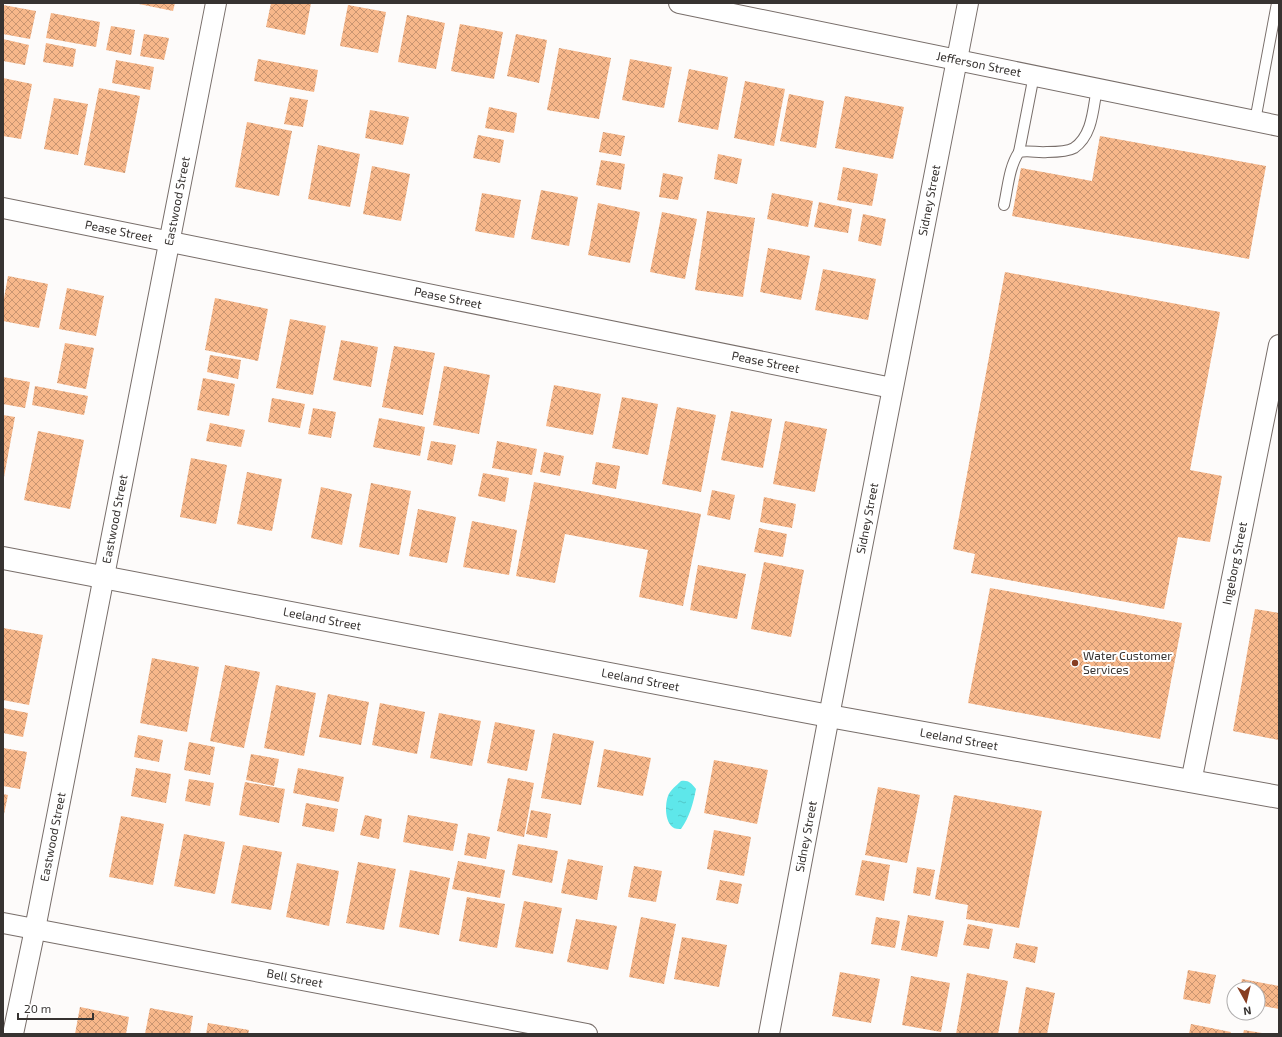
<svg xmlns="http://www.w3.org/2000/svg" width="1282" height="1037" font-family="'Exo 2',sans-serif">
<defs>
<pattern id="water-ripples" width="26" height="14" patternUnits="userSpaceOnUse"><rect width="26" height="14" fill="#5ee7ea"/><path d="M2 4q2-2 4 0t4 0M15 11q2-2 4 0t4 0" fill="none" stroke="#52c7c9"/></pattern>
<pattern id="building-cross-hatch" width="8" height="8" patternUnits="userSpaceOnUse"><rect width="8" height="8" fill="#f7b78a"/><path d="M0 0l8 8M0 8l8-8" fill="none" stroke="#c99571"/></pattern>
</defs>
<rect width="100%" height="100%" fill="#fdfbfa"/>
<!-- water -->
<path fill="url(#water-ripples)" d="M 681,781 C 689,780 691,783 696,789 C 693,804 690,816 681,829 C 665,831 664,807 668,796 C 670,790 677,785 681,781 Z"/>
<!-- building -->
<g fill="url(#building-cross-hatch)">
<path d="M 134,3 L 175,3 L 173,11 Z"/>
<path d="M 271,3 L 311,3 L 305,35 L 266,27 Z"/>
<path d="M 3,5 L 36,11 L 30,39 L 3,34 Z"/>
<path d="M 348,5 L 386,12 L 378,53 L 340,46 Z"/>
<path d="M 51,13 L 100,22 L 96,47 L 46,38 Z"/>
<path d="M 407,15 L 445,23 L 436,69 L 398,62 Z"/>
<path d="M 460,24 L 503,32 L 494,79 L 451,71 Z"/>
<path d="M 111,26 L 135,30 L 131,55 L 106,50 Z"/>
<path d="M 144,34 L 169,38 L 164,60 L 140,56 Z"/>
<path d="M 516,34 L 547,40 L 539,83 L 507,76 Z"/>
<path d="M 3,39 L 29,45 L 25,65 L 3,61 Z"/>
<path d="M 46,43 L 76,49 L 73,67 L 43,62 Z"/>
<path d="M 559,48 L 611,58 L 599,119 L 547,110 Z"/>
<path d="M 258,59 L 318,70 L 314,92 L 254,81 Z"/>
<path d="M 630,59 L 672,67 L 664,108 L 622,100 Z"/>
<path d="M 116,60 L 154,67 L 150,90 L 112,83 Z"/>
<path d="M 689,69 L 728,77 L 718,130 L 678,122 Z"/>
<path d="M 3,78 L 32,84 L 21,139 L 3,136 Z"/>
<path d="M 745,81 L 785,89 L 774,146 L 734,138 Z"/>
<path d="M 99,88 L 140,96 L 125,173 L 84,165 Z"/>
<path d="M 789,94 L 824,101 L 816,148 L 780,141 Z"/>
<path d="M 845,96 L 904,107 L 893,159 L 835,148 Z"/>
<path d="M 290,97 L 308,100 L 303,127 L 284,124 Z"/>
<path d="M 54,98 L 88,104 L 78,155 L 44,149 Z"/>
<path d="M 489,107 L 517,113 L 514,133 L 485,128 Z"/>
<path d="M 370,110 L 409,117 L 403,145 L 365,138 Z"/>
<path d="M 247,122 L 292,131 L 279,196 L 235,187 Z"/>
<path d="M 603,132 L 625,136 L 621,156 L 599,152 Z"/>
<path d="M 478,135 L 504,140 L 500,163 L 473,158 Z"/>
<path d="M 1100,136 L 1266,166 L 1249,259 L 1012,216 L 1021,168 L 1092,181 Z"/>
<path d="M 318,145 L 360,154 L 350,207 L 308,199 Z"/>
<path d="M 718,154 L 742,159 L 737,184 L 714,179 Z"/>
<path d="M 601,160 L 625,164 L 621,190 L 596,185 Z"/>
<path d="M 372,166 L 410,174 L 401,221 L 363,214 Z"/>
<path d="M 843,167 L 878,174 L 872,206 L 837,200 Z"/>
<path d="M 663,173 L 683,177 L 678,200 L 659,197 Z"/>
<path d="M 541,190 L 578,197 L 569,246 L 531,239 Z"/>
<path d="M 482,193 L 521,200 L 514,238 L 475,231 Z"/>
<path d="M 772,193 L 813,201 L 808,227 L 767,219 Z"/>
<path d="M 819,202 L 852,209 L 848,233 L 814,227 Z"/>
<path d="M 598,203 L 640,212 L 630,263 L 588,255 Z"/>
<path d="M 707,211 L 755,218 L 743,297 L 695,290 Z"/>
<path d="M 662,212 L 697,219 L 685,279 L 650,272 Z"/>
<path d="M 863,214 L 886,219 L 881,246 L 858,241 Z"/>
<path d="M 768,248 L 810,256 L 801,300 L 760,292 Z"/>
<path d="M 823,269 L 876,279 L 868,320 L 815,310 Z"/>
<path d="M 1005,272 L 1220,312 L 1190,470 L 1222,476 L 1210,542 L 1178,537 L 1164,609 L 971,573 L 975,554 L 953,549 Z"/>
<path d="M 8,276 L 48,284 L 39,328 L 3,321 L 3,304 Z"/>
<path d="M 67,288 L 104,296 L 96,336 L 59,329 Z"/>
<path d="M 215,298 L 268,309 L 258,361 L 205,350 Z"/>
<path d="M 290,319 L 326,326 L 313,395 L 276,388 Z"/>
<path d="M 341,340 L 378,347 L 371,387 L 333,380 Z"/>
<path d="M 65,343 L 94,348 L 86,389 L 57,383 Z"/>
<path d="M 394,346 L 435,353 L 423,415 L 382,407 Z"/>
<path d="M 210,355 L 241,360 L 238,379 L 207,372 Z"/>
<path d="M 444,366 L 490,375 L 479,434 L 433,425 Z"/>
<path d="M 3,377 L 30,382 L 25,408 L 3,404 Z"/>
<path d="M 203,378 L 235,384 L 229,416 L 197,410 Z"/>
<path d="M 554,385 L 601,394 L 593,435 L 546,426 Z"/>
<path d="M 35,386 L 88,396 L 84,415 L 32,405 Z"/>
<path d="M 622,397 L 658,404 L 648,455 L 612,448 Z"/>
<path d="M 272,398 L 305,404 L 300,428 L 268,422 Z"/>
<path d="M 677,407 L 716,415 L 701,492 L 662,484 Z"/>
<path d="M 313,408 L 336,412 L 331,438 L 308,434 Z"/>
<path d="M 731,411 L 772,419 L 763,468 L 721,460 Z"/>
<path d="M 3,415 L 15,417 L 4,477 L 3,477 Z"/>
<path d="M 379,418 L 425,427 L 420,456 L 373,447 Z"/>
<path d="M 785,421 L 827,429 L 815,492 L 773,484 Z"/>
<path d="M 210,423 L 245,430 L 241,447 L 206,441 Z"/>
<path d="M 38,431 L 84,440 L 70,509 L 24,500 Z"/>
<path d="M 431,441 L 456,445 L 452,465 L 427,460 Z"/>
<path d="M 497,441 L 537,449 L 532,475 L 492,468 Z"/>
<path d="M 544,452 L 564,456 L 560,476 L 540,472 Z"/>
<path d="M 191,458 L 227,465 L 216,524 L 180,517 Z"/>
<path d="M 596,462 L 620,466 L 616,489 L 592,484 Z"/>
<path d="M 247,472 L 282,479 L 272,531 L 237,524 Z"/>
<path d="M 483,473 L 509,478 L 505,502 L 478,496 Z"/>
<path d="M 534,482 L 701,514 L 683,606 L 639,597 L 648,550 L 565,534 L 555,583 L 516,576 Z"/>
<path d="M 371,483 L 411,491 L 399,555 L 359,547 Z"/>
<path d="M 321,487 L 352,494 L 342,545 L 311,538 Z"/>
<path d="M 712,490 L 735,495 L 730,520 L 707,515 Z"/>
<path d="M 764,497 L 796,504 L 792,528 L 760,522 Z"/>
<path d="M 418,509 L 456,517 L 447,563 L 409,556 Z"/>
<path d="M 472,521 L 517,530 L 509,575 L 463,567 Z"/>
<path d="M 759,528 L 787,534 L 783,557 L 754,552 Z"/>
<path d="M 764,562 L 804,570 L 791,637 L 751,629 Z"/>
<path d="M 698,565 L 746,574 L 737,619 L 690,610 Z"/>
<path d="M 990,588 L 1182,623 L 1160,739 L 968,703 Z"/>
<path d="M 1255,609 L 1279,613 L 1279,740 L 1233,731 Z"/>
<path d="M 3,628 L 43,635 L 29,705 L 3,700 Z"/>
<path d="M 152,658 L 199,667 L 187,732 L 140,723 Z"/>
<path d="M 225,665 L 260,672 L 244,748 L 210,741 Z"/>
<path d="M 276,685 L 316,693 L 304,756 L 264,748 Z"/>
<path d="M 328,694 L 369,702 L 361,745 L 319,737 Z"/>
<path d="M 380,703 L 425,712 L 417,754 L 372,745 Z"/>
<path d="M 3,708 L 28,713 L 23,737 L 3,733 Z"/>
<path d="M 439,713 L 481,721 L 472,766 L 430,758 Z"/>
<path d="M 495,722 L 535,730 L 527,771 L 487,763 Z"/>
<path d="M 553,733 L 594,741 L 581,805 L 541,798 Z"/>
<path d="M 138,735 L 163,740 L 159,762 L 134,757 Z"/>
<path d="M 189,742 L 215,747 L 210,775 L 184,770 Z"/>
<path d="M 3,748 L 27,752 L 20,789 L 3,786 Z"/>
<path d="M 604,749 L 651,758 L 643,796 L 597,787 Z"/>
<path d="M 251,754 L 279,759 L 274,786 L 246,780 Z"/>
<path d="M 714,760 L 768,770 L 757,824 L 704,813 Z"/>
<path d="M 136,768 L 171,774 L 166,803 L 131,796 Z"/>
<path d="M 298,768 L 344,777 L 339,802 L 293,793 Z"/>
<path d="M 508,778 L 534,783 L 524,837 L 497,831 Z"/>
<path d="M 189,779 L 214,783 L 210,806 L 185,801 Z"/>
<path d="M 245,782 L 285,789 L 279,823 L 239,815 Z"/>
<path d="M 878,787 L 920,795 L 907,863 L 865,855 Z"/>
<path d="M 3,794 L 8,795 L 4,814 L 3,814 Z"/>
<path d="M 954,795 L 1042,811 L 1019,928 L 966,919 L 968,905 L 935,899 Z"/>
<path d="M 306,803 L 338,809 L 334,832 L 302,826 Z"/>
<path d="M 531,810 L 551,814 L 547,838 L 526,834 Z"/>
<path d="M 365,815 L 382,819 L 379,839 L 360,835 Z"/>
<path d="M 408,815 L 458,824 L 453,851 L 403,842 Z"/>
<path d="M 121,816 L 164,824 L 153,885 L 109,877 Z"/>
<path d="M 714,830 L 751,837 L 744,876 L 707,869 Z"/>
<path d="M 468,833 L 490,837 L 486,859 L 464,855 Z"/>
<path d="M 184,834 L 225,842 L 215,894 L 174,886 Z"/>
<path d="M 518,844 L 558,851 L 552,883 L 512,875 Z"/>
<path d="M 243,845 L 282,852 L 271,910 L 231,903 Z"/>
<path d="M 568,859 L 603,866 L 597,900 L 561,893 Z"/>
<path d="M 862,860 L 890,865 L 884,901 L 855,895 Z"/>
<path d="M 458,861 L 505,870 L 500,898 L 452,889 Z"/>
<path d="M 358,862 L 396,869 L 384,930 L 346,923 Z"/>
<path d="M 297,863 L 339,871 L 329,926 L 286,917 Z"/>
<path d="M 634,866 L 662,871 L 656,902 L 628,897 Z"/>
<path d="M 917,867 L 935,870 L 930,896 L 913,893 Z"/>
<path d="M 410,870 L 450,878 L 439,935 L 399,927 Z"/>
<path d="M 720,880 L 742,884 L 738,904 L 716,900 Z"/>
<path d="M 467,897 L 505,904 L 497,948 L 459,941 Z"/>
<path d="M 524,901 L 562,908 L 553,954 L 515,947 Z"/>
<path d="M 908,915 L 944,921 L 937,957 L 901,950 Z"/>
<path d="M 641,917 L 676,924 L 664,984 L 629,977 Z"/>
<path d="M 876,917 L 900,921 L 895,948 L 871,944 Z"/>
<path d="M 576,919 L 617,926 L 608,970 L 567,962 Z"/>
<path d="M 968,924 L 993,929 L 989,949 L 963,945 Z"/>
<path d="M 682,937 L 727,945 L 719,987 L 674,979 Z"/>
<path d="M 1016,943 L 1038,947 L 1035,963 L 1013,958 Z"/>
<path d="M 1188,970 L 1216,975 L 1210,1004 L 1183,999 Z"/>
<path d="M 840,972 L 880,979 L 871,1023 L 832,1016 Z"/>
<path d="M 967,973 L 1008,981 L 998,1034 L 956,1034 Z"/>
<path d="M 911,976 L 950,983 L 941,1032 L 902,1025 Z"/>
<path d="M 1242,979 L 1279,986 L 1279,1009 L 1258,1005 L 1258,989 L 1240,989 Z"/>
<path d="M 1026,987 L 1055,993 L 1047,1034 L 1018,1034 Z"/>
<path d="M 80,1007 L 129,1017 L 126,1034 L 75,1034 Z"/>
<path d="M 150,1008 L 193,1016 L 190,1034 L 145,1034 Z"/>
<path d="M 208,1023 L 249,1030 L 248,1034 L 206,1034 Z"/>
<path d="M 1191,1024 L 1231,1032 L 1230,1034 L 1189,1034 Z"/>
<path d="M 1244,1030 L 1262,1033 L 1261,1034 L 1243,1034 Z"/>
</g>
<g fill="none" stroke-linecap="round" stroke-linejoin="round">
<!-- service casing -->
<g stroke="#786e6a" stroke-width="12">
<g id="service">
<path d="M 1255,121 L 1277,3"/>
<path d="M 1019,152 L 1034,75"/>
<path d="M 1004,205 C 1008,187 1009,167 1019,152 C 1030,150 1037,153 1047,152 C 1055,152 1067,152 1074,148 C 1093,135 1093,108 1097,88"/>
</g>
</g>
<!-- minor casing -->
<g stroke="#786e6a" stroke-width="22">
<g id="minor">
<path id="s1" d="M 679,3 L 1279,126"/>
<path id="s2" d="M 3,208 L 892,388"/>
<path id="s3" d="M 1191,782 L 1279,345"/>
<path id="s4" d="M 3,923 L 587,1034"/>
<path id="s5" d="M 13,1034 L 35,929 L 216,3"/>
<path id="s6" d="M 769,1034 L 829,716 L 968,3"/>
</g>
</g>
<!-- secondary casing -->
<g stroke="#786e6a" stroke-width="24">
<g id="secondary">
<path id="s7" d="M 3,558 L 829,716 L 1279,797"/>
</g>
</g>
<!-- service -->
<use href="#service" stroke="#fff" stroke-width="10"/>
<!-- minor -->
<use href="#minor" stroke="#fff" stroke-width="20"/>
<!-- secondary -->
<use href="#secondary" stroke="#fff" stroke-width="22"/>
</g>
<!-- markers -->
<circle fill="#873e22" stroke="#fff" stroke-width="1.5" cx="1075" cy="663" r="4"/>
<g text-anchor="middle" stroke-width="4" stroke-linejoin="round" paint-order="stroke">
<!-- street labels -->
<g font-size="12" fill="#373331" stroke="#fff">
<text dy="4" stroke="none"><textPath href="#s1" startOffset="306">Jefferson Street</textPath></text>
<text dy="4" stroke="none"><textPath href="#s6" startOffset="849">Sidney Street</textPath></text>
<text dy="4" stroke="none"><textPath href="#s5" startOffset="849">Eastwood Street</textPath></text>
<text dy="4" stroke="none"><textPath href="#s2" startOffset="118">Pease Street</textPath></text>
<text dy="4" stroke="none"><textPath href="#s2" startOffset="454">Pease Street</textPath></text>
<text dy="4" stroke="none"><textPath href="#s2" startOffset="778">Pease Street</textPath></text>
<text dy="4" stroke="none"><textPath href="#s6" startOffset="525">Sidney Street</textPath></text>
<text dy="4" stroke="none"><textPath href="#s5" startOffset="525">Eastwood Street</textPath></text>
<text dy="4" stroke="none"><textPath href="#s3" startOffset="223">Ingeborg Street</textPath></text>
<text dy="4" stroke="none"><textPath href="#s7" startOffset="325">Leeland Street</textPath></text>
<text dy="4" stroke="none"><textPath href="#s7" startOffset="649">Leeland Street</textPath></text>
<text dy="4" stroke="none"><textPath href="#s7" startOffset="973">Leeland Street</textPath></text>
<text dy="4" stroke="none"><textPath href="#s6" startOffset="201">Sidney Street</textPath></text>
<text dy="4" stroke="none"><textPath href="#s5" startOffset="201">Eastwood Street</textPath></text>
<text dy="4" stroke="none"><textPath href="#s4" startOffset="297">Bell Street</textPath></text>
</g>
<!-- poi labels -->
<g font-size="12" fill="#373331" stroke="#fff" text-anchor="start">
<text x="1083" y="660">Water Customer<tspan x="1083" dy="14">Services</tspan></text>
</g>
</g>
<!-- border -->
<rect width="1282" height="1037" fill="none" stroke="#373331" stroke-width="8"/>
<!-- north arrow -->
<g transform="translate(1246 1001) rotate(172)"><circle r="19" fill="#ffffff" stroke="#afadad"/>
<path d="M0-3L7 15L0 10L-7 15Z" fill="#873e22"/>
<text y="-6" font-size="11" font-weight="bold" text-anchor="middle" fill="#373331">N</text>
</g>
<!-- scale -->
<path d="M18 1013v6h75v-6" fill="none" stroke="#373331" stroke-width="2"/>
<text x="24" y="1013" font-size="12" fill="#373331" stroke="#ffffff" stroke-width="3" paint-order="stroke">20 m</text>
</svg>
